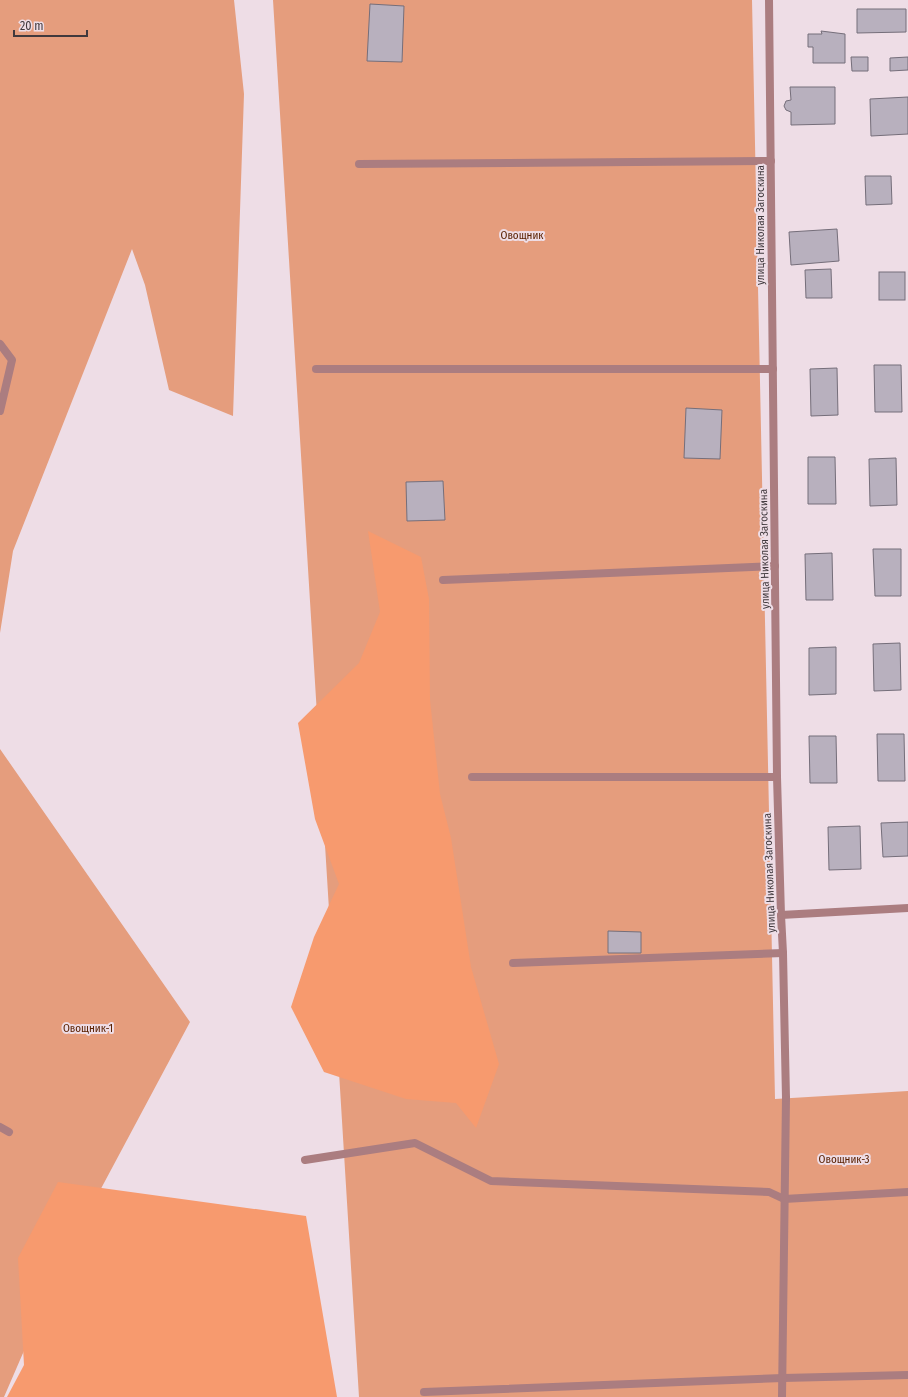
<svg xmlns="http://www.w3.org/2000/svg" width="908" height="1397" font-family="'Fira Sans Condensed',sans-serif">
<rect width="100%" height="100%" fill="#eedde6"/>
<!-- green -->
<g fill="#e59d7d">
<path d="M 0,0 L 234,0 L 244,94 L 233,416 L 169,390 L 145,285 L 132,249 L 13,551 L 0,633 Z"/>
<path d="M 273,0 L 752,0 L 775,1099 L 908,1091 L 908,1397 L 359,1397 Z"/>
<path d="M 0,749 L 190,1022 L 65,1256 L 4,1397 L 0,1397 Z"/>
</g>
<!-- forest -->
<g fill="#f79a6e">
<path d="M 368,531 L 421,557 L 429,599 L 430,700 L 440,794 L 451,838 L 471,967 L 499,1064 L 476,1128 L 456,1103 L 406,1099 L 324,1072 L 291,1007 L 314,937 L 339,884 L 315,819 L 298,723 L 359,663 L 380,612 Z"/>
<path d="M 58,1182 L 306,1216 L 337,1397 L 7,1397 L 24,1365 L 18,1258 Z"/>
</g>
<!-- building -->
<g fill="#b8b0be" stroke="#756e7a">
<path d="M 370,4 L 404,6 L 402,62 L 367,61 Z"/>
<path d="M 857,9 L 906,9 L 906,32 L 857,33 Z"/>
<path d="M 821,31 L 845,34 L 845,63 L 813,63 L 813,47 L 808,47 L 808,34 L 822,34 Z"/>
<path d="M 851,57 L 868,57 L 868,71 L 852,71 Z"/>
<path d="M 908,57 L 908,70 L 890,71 L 890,58 Z"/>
<path d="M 790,87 L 835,87 L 835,124 L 791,125 L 791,112 L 786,110 L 784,106 L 786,101 L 791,100 Z"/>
<path d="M 908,97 L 908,134 L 871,136 L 870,99 Z"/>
<path d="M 865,176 L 891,176 L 892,204 L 866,205 Z"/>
<path d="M 837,229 L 839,261 L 791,265 L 789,232 Z"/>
<path d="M 831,269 L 832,298 L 806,298 L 805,270 Z"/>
<rect x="879" y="272" width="26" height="28"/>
<path d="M 874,365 L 901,365 L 902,412 L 875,412 Z"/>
<path d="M 837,368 L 838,415 L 811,416 L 810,369 Z"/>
<path d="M 686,408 L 722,410 L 720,459 L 684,458 Z"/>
<path d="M 808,457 L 835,457 L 836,504 L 808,504 Z"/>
<path d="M 896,458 L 897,505 L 870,506 L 869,459 Z"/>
<path d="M 443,481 L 445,520 L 407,521 L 406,482 Z"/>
<path d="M 873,549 L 901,549 L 901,596 L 875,596 Z"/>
<path d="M 832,553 L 833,600 L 806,600 L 805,554 Z"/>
<path d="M 900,643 L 901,690 L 874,691 L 873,644 Z"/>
<path d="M 836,647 L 836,694 L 809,695 L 809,648 Z"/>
<path d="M 877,734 L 904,734 L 905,781 L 878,781 Z"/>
<path d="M 809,736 L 836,736 L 837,783 L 810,783 Z"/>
<path d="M 908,822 L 908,856 L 883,857 L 881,823 Z"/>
<path d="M 860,826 L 861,869 L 829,870 L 828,827 Z"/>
<path d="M 608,931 L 641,932 L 641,953 L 608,953 Z"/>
</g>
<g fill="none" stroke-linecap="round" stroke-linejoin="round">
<!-- lane -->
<g stroke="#ab7d80" stroke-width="8">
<path d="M 359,164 L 771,161"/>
<path d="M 0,344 L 12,360 L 0,411"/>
<path d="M 316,369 L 773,369"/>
<path d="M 443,580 L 775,566"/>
<path d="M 472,777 L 777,777"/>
<path d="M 513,963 L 783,953"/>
<path d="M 0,1127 L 9,1132"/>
<path d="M 305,1160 L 415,1143 L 491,1181 L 769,1192 L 784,1199 L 908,1192"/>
<path d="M 424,1392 L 783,1378 L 908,1375"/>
<path d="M 782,1397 L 786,1098"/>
</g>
<!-- street -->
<g stroke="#ab7d80" stroke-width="8">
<path d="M 769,0 L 777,777 L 781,915 L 783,953 L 786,1098"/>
<path d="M 781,915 L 908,908"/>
</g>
</g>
<g text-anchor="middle" stroke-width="4" stroke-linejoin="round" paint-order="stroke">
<!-- street labels -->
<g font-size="11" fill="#40393d" stroke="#eedde6">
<text transform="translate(760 225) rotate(-90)" y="4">улица Николая Загоскина</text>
<text transform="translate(764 549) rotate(-91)" y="4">улица Николая Загоскина</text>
<text transform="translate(769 873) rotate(-92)" y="4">улица Николая Загоскина</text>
</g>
<!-- park labels -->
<g font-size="11" fill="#592000" stroke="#eedde6">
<text x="522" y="239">Овощник</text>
<text x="88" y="1032">Овощник-1</text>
<text x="844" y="1163">Овощник-3</text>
</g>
</g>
<!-- scale -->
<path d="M14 30v6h73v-6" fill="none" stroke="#40393d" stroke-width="2"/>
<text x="20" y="30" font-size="12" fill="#40393d" stroke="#eedde6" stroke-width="3" paint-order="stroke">20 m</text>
</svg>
